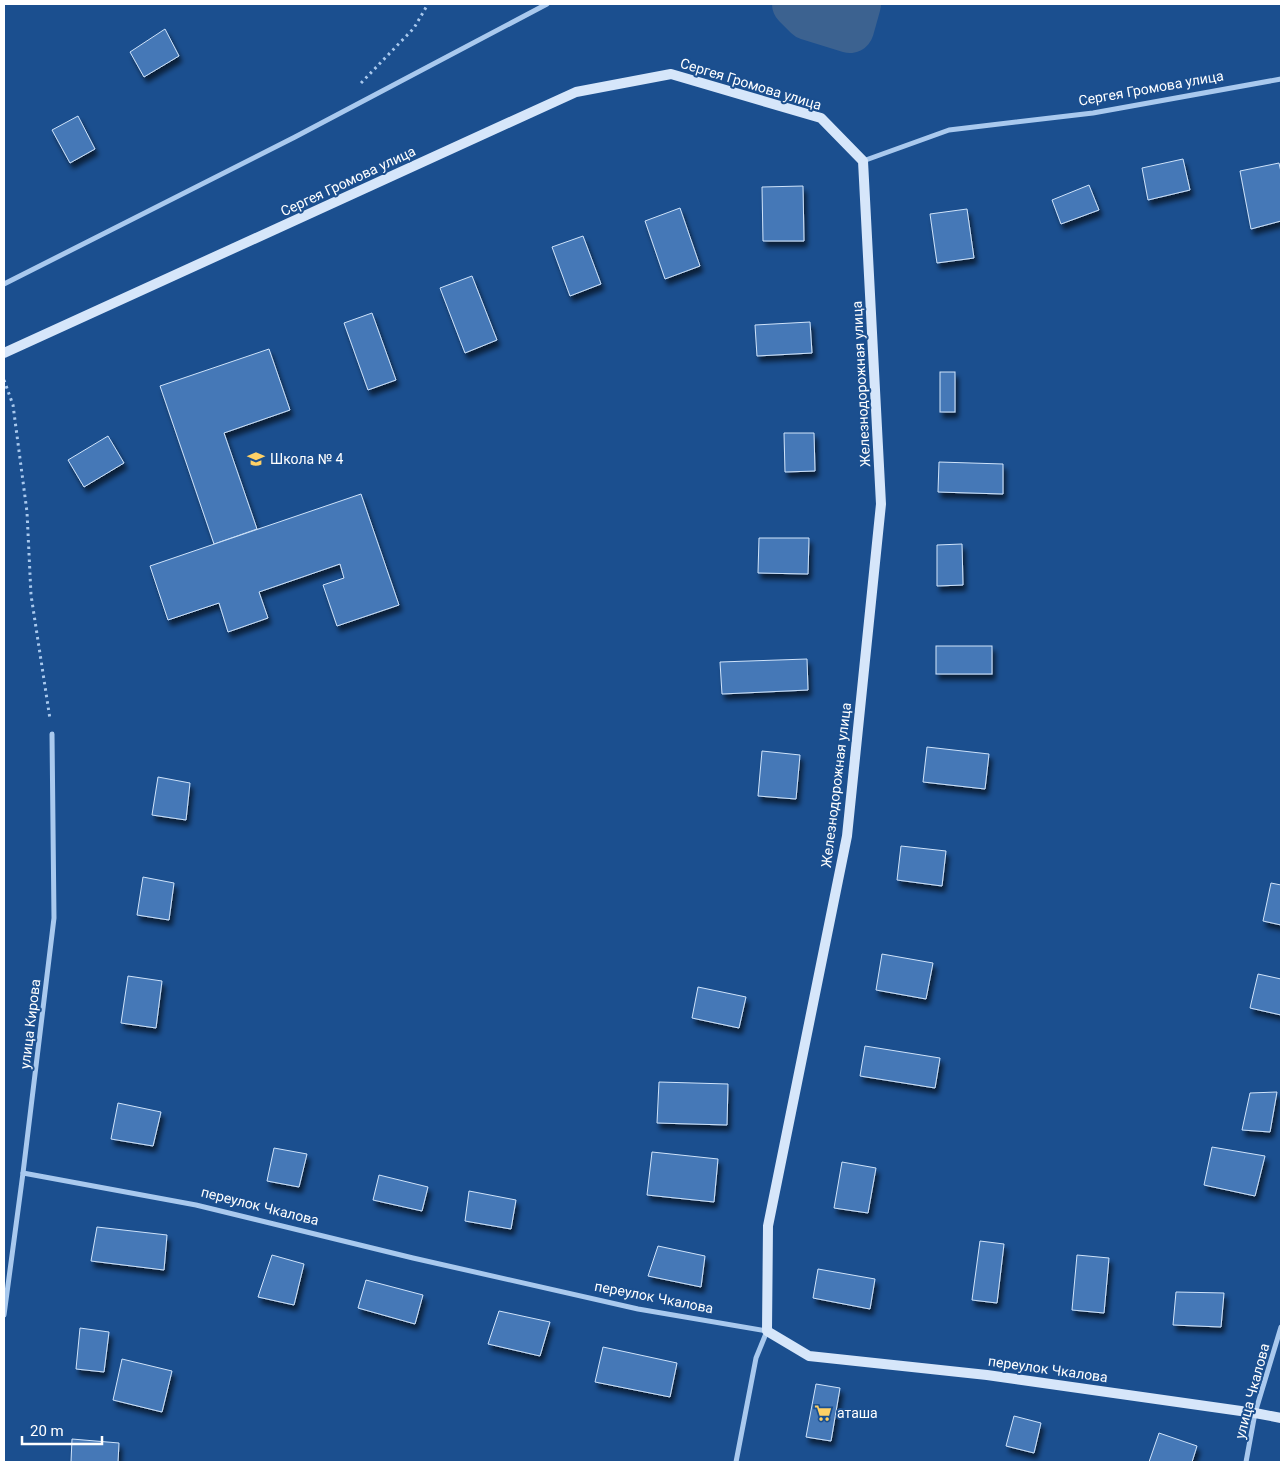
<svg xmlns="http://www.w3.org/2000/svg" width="1285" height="1466" font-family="Roboto,sans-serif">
<defs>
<filter id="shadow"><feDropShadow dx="3" dy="5.5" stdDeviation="2.5" flood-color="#0009"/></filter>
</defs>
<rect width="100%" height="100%" fill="#1b4f8f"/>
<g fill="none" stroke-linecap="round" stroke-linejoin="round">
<!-- river -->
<path stroke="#3c6290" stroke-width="48" d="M 796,4 L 808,16 L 850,29 L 857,4"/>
</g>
<!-- building -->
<g fill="#4478b7" stroke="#cfe3fa" filter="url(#shadow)">
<path d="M 165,29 L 179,56 L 144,77 L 130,52 Z"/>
<path d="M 78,116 L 95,149 L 70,163 L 52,130 Z"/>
<path d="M 1183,159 L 1190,190 L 1148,200 L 1142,168 Z"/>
<path d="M 1279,163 L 1281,172 L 1281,221 L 1251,229 L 1240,171 Z"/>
<path d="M 1089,185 L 1099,210 L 1061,224 L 1052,200 Z"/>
<path d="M 803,186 L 804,241 L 763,241 L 762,187 Z"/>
<path d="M 680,208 L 700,266 L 665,279 L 645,221 Z"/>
<path d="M 967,209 L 974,258 L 937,263 L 930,214 Z"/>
<path d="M 583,236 L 601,284 L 570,296 L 552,247 Z"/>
<path d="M 472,276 L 497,340 L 465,353 L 440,288 Z"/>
<path d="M 372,313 L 396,380 L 368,390 L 344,323 Z"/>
<path d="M 810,322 L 812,353 L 757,356 L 755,325 Z"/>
<path d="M 269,349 L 290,410 L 224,433 L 257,529 L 214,544 L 160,386 Z"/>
<rect x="940" y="372" width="15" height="40"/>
<path d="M 784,433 L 814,433 L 815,471 L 785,472 Z"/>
<path d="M 108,436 L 124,463 L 84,487 L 68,460 Z"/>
<path d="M 939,462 L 1003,464 L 1003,494 L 938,492 Z"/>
<path d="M 361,494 L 399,605 L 337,626 L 323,585 L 344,578 L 340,564 L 259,592 L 268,618 L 228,632 L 219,603 L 168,620 L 150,566 Z"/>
<path d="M 759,538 L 809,538 L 808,574 L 758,573 Z"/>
<path d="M 962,544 L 963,585 L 937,586 L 937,545 Z"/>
<rect x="936" y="646" width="56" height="28"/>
<path d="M 807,659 L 808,690 L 722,694 L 720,662 Z"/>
<path d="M 927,747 L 989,754 L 985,789 L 923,782 Z"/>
<path d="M 762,751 L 800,755 L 796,799 L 758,796 Z"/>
<path d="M 158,777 L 190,783 L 186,820 L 152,815 Z"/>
<path d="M 901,846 L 946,851 L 942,886 L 897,880 Z"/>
<path d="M 143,877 L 174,883 L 169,920 L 137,915 Z"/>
<path d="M 1271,883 L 1281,885 L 1281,925 L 1263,921 Z"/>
<path d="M 882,954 L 933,963 L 926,999 L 876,990 Z"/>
<path d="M 1258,974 L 1281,979 L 1281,1015 L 1250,1008 Z"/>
<path d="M 128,976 L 162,981 L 156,1028 L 121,1023 Z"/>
<path d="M 698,987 L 746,997 L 739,1028 L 692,1018 Z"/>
<path d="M 865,1046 L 940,1058 L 935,1088 L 860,1076 Z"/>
<path d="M 659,1082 L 728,1084 L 727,1125 L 657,1123 Z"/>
<path d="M 1277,1092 L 1270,1132 L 1242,1130 L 1250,1093 Z"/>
<path d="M 118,1103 L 161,1112 L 153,1146 L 111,1139 Z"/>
<path d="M 1212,1147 L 1265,1156 L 1255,1196 L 1204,1185 Z"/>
<path d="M 274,1148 L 307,1154 L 299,1187 L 267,1181 Z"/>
<path d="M 652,1152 L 718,1159 L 714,1202 L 647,1195 Z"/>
<path d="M 842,1162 L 876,1168 L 868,1213 L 834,1208 Z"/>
<path d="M 379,1175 L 428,1187 L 422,1211 L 373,1200 Z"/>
<path d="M 469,1191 L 516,1200 L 511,1229 L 465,1221 Z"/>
<path d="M 97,1227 L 167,1235 L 164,1270 L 91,1261 Z"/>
<path d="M 980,1241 L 1004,1244 L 997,1303 L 972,1300 Z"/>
<path d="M 658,1246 L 705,1256 L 701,1287 L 648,1276 Z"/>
<path d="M 272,1255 L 304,1264 L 294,1305 L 258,1297 Z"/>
<path d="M 1077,1255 L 1109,1258 L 1104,1313 L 1072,1310 Z"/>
<path d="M 818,1269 L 875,1279 L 870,1309 L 813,1298 Z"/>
<path d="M 366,1280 L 423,1295 L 415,1324 L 358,1308 Z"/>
<path d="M 1176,1292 L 1224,1293 L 1221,1327 L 1173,1325 Z"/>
<path d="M 499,1311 L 550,1322 L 540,1356 L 488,1344 Z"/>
<path d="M 80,1328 L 109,1332 L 104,1372 L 76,1369 Z"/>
<path d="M 603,1347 L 677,1363 L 670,1397 L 595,1382 Z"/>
<path d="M 122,1359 L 172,1371 L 162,1412 L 113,1400 Z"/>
<path d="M 816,1384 L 840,1388 L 831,1441 L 806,1437 Z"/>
<path d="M 1014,1416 L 1041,1423 L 1034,1453 L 1006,1446 Z"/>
<path d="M 1159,1433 L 1197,1446 L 1192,1462 L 1149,1462 Z"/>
<path d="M 72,1439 L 119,1443 L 118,1462 L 71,1462 Z"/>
</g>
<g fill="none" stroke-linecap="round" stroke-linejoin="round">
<!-- path -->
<g stroke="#a9c9ee" stroke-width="3" stroke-dasharray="2.5 4" stroke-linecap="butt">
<path d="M 361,83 L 414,28 L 428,4"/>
<path d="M 4,380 L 13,405 L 27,512 L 31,595 L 50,719"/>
</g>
<!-- street -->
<g stroke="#a9c9ee" stroke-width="5">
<path d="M 863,161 L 949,130 L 1093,113 L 1281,79"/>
<path d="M 4,284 L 295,137 L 547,4"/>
<path d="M 23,1173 L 196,1205 L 413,1258 L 638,1309 L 767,1331 L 756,1358 L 736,1462"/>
<path d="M 4,1315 L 23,1173 L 54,918 L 52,734"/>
<path d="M 1246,1462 L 1255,1413 L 1281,1327"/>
</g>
<!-- secondary -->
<path stroke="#d6e6fa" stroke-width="10" d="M 4,353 L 576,92 L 671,74 L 821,118 L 863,161 L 881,504 L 847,836 L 768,1226 L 767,1331 L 809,1356 L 987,1375 L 1255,1413 L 1281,1418"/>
</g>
<!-- icons -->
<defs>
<g id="school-bare" transform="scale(1.35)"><path d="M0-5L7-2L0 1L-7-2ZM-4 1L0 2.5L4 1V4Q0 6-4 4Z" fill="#ffd166" stroke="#1b4f8f" stroke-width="2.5" paint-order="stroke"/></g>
<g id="supermarket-bare" transform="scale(1.35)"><path d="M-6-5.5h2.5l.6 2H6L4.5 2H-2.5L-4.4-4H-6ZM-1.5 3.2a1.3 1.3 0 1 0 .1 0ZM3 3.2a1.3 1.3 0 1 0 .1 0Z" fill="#ffd166" stroke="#1b4f8f" stroke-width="2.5" paint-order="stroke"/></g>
</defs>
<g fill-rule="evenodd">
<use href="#school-bare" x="256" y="459"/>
<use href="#supermarket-bare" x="823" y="1413"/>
</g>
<g text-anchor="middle" stroke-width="4" stroke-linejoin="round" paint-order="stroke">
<!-- street labels -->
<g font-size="14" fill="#fff" stroke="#1b4f8f">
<text transform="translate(751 84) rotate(17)" y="5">Сергея Громова улица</text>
<text transform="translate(1151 88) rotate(-10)" y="5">Сергея Громова улица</text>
<text transform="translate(348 181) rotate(-25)" y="5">Сергея Громова улица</text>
<text transform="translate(861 384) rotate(-93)" y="5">Железнодорожная улица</text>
<text transform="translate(836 785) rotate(-83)" y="5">Железнодорожная улица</text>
<text transform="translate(30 1024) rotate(-83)" y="5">улица Кирова</text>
<text transform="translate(260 1206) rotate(14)" y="5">переулок Чкалова</text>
<text transform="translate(654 1297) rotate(11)" y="5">переулок Чкалова</text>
<text transform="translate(1048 1369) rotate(8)" y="5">переулок Чкалова</text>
<text transform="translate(1252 1391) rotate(-75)" y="5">улица Чкалова</text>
</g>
<!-- poi labels -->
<g font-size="14" fill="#fff" stroke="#1b4f8f" text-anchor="start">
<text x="270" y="464">Школа № 4</text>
<text x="837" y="1418">аташа</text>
</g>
</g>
<!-- border -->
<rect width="1285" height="1466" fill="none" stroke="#ffffff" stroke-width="10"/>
<!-- scale -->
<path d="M22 1436v8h80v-8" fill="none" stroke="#ffffff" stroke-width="2.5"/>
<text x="30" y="1436" font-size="15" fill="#ffffff" stroke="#1b4f8f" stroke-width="4" paint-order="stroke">20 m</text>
</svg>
